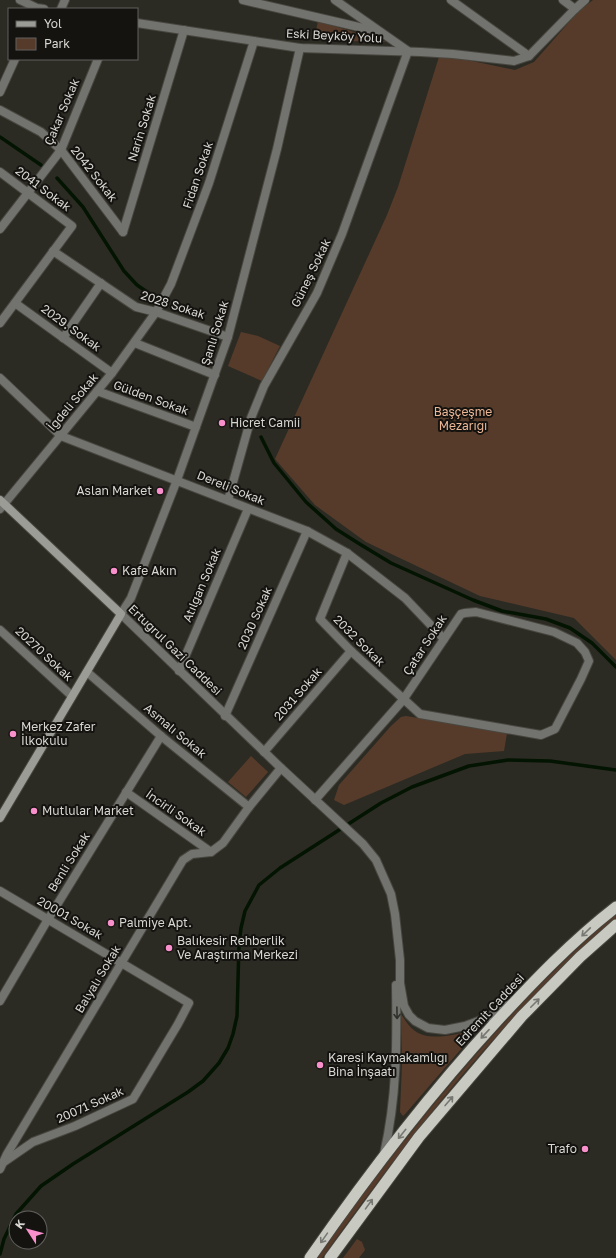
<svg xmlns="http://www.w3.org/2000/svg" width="616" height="1258" font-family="'Golos Text',sans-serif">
<rect width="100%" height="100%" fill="#2c2b23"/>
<!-- green -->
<g fill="#573b2a">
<path d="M 593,0 L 616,0 L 616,660 L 574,618 L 480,596 L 366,542 L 315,505 L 275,459 L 387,215 L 398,187 L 439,57 L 453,57 L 515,70 L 534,62 L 578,12 Z"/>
<path d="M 318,21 L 387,42 L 314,40 Z"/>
<path d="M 241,332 L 258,336 L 280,346 L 262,381 L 228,366 Z"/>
<path d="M 406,716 L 507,733 L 504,751 L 465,754 L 344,805 L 334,800 L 339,785 L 391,726 L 401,717 Z"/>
<path d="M 251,756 L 268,772 L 246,797 L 228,782 Z"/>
<path d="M 616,914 L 616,919 C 501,1016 409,1137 322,1258 L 317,1258 C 354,1205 393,1154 434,1104 C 490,1036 549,971 616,914 Z"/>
<path d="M 401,1014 C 405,1020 409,1027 415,1031 C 429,1042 458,1034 474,1030 L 474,1034 L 406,1113 L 403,1116 L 400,1112 L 402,1064 Z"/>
<path d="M 357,1239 L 362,1242 L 365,1250 L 359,1258 L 343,1258 Z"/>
</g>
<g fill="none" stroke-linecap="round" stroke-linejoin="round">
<!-- stream -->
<g stroke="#031402" stroke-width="3.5">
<path d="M 0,137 L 41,165"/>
<path d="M 57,178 L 83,207 L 124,271 L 137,285 L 153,296"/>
<path d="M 261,437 L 274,463 L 306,502 L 336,529 L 358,543 L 391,563 L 473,600 L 502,611 L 546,619 L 570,628 L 592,643 L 616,667"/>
<path d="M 0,1254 L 4,1239 L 16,1214 L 41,1186 L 73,1164 L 188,1092 L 203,1081 L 219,1063 L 228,1048 L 233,1034 L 237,1016 L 239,944 L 241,928 L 245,911 L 259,885 L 280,868 L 381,803 L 412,787 L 469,766 L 508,760 L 550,761 L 616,770"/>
</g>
<!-- minor casing -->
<g stroke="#48473f" stroke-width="10">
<g id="minor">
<path d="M 20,0 L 37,8 L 44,9"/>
<path d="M 243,0 L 376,31"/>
<path d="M 451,0 L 529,56"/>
<path d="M 563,0 L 575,9"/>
<path d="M 61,9 L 65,0"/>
<path d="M 137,23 L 300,48 L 421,52 L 453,54 L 514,61 L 529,56 L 575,9 L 585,0"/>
<path d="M 300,48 L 277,149 L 228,337 L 177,480 L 131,598 L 121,614 L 281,768 L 363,844 L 376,860 L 391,894 L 395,914 L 400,960 L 400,983 L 404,1006 L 409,1015 L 415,1021 L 428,1028 L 445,1030 L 465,1026 L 489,1017 L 508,1004"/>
<path d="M 0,92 L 15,59"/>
<path d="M 0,110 L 41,132 L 61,150 L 123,232"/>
<path d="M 0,172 L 72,226 L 0,323"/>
<path d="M 0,229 L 61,150 L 98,59"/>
<path d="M 123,232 L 184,30"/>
<path d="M 53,251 L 136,307 L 156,312 L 228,337"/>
<path d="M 15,303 L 112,373"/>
<path d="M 63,338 L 101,283"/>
<path d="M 135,343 L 215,375"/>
<path d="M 0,378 L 61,436 L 307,531 L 347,553 L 405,598 L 444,639"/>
<path d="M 97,391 L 196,427"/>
<path d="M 228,500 L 251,418 L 264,386 L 317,293 L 342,234 L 408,51 L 335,0"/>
<path d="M 0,509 L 112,373 L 156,312 L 171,284 L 209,183 L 254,41"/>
<path d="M 0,630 L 72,696"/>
<path d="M 179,671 L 248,509"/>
<path d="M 87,672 L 161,736 L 249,807"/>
<path d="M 225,716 L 307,531"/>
<path d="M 264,752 L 351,651"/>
<path d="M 126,792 L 211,852"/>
<path d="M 315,800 L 403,700 L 461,614 L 465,613 L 476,612 L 554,632 L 577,643 L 585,652 L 589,661 L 581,679 L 555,729 L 541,735 L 420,714 L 351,651 L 320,619 L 347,553"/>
<path d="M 0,891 L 189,1003 L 178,1024 L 133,1099 L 75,1126 L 33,1142 L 4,1162"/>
<path d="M 0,1001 L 47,921 L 161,736"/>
<path d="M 384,1154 C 397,1097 397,1043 396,985"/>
<path d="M 0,1169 L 7,1154 L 183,860 L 192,854 L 211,852 L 223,843 L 249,807 L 281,768"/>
</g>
</g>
<!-- secondary casing -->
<g stroke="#48473f" stroke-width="10">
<path id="secondary" d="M 0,500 L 121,614 L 0,818"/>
</g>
<!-- trunk casing -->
<g stroke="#48473f" stroke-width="13">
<g id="trunk">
<path d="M 310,1258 C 367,1176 428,1096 496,1022 C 533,982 572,941 616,907"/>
<path d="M 330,1258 L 419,1137 L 522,1016 L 580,957 L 616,925"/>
</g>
</g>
<!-- minor -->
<use href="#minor" stroke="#72736f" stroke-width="8"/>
<!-- secondary -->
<use href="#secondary" stroke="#9b9c96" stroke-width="8"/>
<!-- trunk -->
<use href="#trunk" stroke="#c8cac2" stroke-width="11"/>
</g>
<!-- one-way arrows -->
<defs><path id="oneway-shaft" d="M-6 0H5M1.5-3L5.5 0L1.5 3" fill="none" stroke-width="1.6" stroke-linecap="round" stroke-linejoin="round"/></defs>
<g stroke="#777872">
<use href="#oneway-shaft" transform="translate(586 932) rotate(136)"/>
<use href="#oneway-shaft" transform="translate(535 1003) rotate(-45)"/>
<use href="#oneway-shaft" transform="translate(485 1034) rotate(133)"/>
<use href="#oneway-shaft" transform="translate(449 1101) rotate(-49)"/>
<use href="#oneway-shaft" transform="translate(402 1134) rotate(129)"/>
<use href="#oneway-shaft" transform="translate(369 1204) rotate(-54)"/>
<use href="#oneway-shaft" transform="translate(324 1238) rotate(125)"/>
</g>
<use stroke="#30302c" href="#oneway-shaft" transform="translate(397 1013) rotate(89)"/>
<!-- markers -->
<g fill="#f890cc" stroke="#141310" stroke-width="1.5">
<circle cx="222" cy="423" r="4"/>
<circle cx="160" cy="491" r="4"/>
<circle cx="114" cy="571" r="4"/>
<circle cx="13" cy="734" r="4"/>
<circle cx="34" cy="811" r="4"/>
<circle cx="111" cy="923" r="4"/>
<circle cx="169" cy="948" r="4"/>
<circle cx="320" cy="1065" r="4"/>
<circle cx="585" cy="1149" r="4"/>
</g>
<g text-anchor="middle" stroke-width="4" stroke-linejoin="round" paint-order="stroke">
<!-- street labels -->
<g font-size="12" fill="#d8d7d2" stroke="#141310">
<text transform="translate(334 36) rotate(3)" y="4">Eski Beyköy Yolu</text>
<text transform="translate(62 112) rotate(-67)" y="4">Çakar Sokak</text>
<text transform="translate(142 128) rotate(-73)" y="4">Narin Sokak</text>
<text transform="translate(94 174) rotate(52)" y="4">2042 Sokak</text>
<text transform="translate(198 175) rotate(-71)" y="4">Fidan Sokak</text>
<text transform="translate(43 189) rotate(37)" y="4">2041 Sokak</text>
<text transform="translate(311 273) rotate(-64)" y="4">Güneş Sokak</text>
<text transform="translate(173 305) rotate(18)" y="4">2028 Sokak</text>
<text transform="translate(71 328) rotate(36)" y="4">2029. Sokak</text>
<text transform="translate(215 333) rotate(-73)" y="4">Şanlı Sokak</text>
<text transform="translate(151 398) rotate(20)" y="4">Gülden Sokak</text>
<text transform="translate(73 402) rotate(-50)" y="4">İğdeli Sokak</text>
<text transform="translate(231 488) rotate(22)" y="4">Dereli Sokak</text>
<text transform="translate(202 585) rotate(-67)" y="4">Atılgan Sokak</text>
<text transform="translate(255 618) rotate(-66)" y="4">2030 Sokak</text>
<text transform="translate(359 641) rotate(45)" y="4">2032 Sokak</text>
<text transform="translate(425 645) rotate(-57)" y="4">Çatar Sokak</text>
<text transform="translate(175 650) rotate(44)" y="4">Ertuğrul Gazi Caddesi</text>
<text transform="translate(44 654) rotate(43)" y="4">20270 Sokak</text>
<text transform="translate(298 694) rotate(-49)" y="4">2031 Sokak</text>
<text transform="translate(175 731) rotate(40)" y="4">Asmalı Sokak</text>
<text transform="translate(176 813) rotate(35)" y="4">İncirli Sokak</text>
<text transform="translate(69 862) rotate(-58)" y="4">Benli Sokak</text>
<text transform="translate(70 918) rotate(30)" y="4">20001 Sokak</text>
<text transform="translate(98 979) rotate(-59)" y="4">Balyalı Sokak</text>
<text transform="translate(490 1010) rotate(-47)" y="4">Edremit Caddesi</text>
<text transform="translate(90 1105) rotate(-24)" y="4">20071 Sokak</text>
</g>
<!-- park labels -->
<g font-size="12" fill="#edb695" stroke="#141310">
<text x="463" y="416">Başçeşme<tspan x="463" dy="14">Mezarığı</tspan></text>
</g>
<!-- poi labels -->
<g font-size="12" fill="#d8d7d2" stroke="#141310" text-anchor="start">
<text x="230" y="427">Hicret Camii</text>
<text x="152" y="495" text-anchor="end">Aslan Market</text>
<text x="122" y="575">Kafe Akın</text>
<text x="21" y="731">Merkez Zafer<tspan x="21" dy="14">İlkokulu</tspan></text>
<text x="42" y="815">Mutlular Market</text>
<text x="119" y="927">Palmiye Apt.</text>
<text x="177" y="945">Balıkesir Rehberlik<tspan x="177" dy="14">Ve Araştırma Merkezi</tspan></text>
<text x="328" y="1062">Karesi Kaymakamlığı<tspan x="328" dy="14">Bina İnşaatı</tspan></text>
<text x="577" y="1153" text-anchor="end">Trafo</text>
</g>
</g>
<!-- legend -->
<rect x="8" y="8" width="130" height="52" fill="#141310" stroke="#62615e"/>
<rect x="16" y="21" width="20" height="6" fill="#9b9c96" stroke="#62615e"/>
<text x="44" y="28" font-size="12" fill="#d8d7d2">Yol</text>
<rect x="16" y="38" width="20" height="12" fill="#573b2a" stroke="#62615e"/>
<text x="44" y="48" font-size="12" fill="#d8d7d2">Park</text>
<!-- north arrow -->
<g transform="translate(28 1230) rotate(306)"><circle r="19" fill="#141310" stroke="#62615e"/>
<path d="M0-3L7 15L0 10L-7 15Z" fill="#f890cc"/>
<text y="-6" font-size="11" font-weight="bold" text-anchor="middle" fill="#d8d7d2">K</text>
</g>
</svg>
